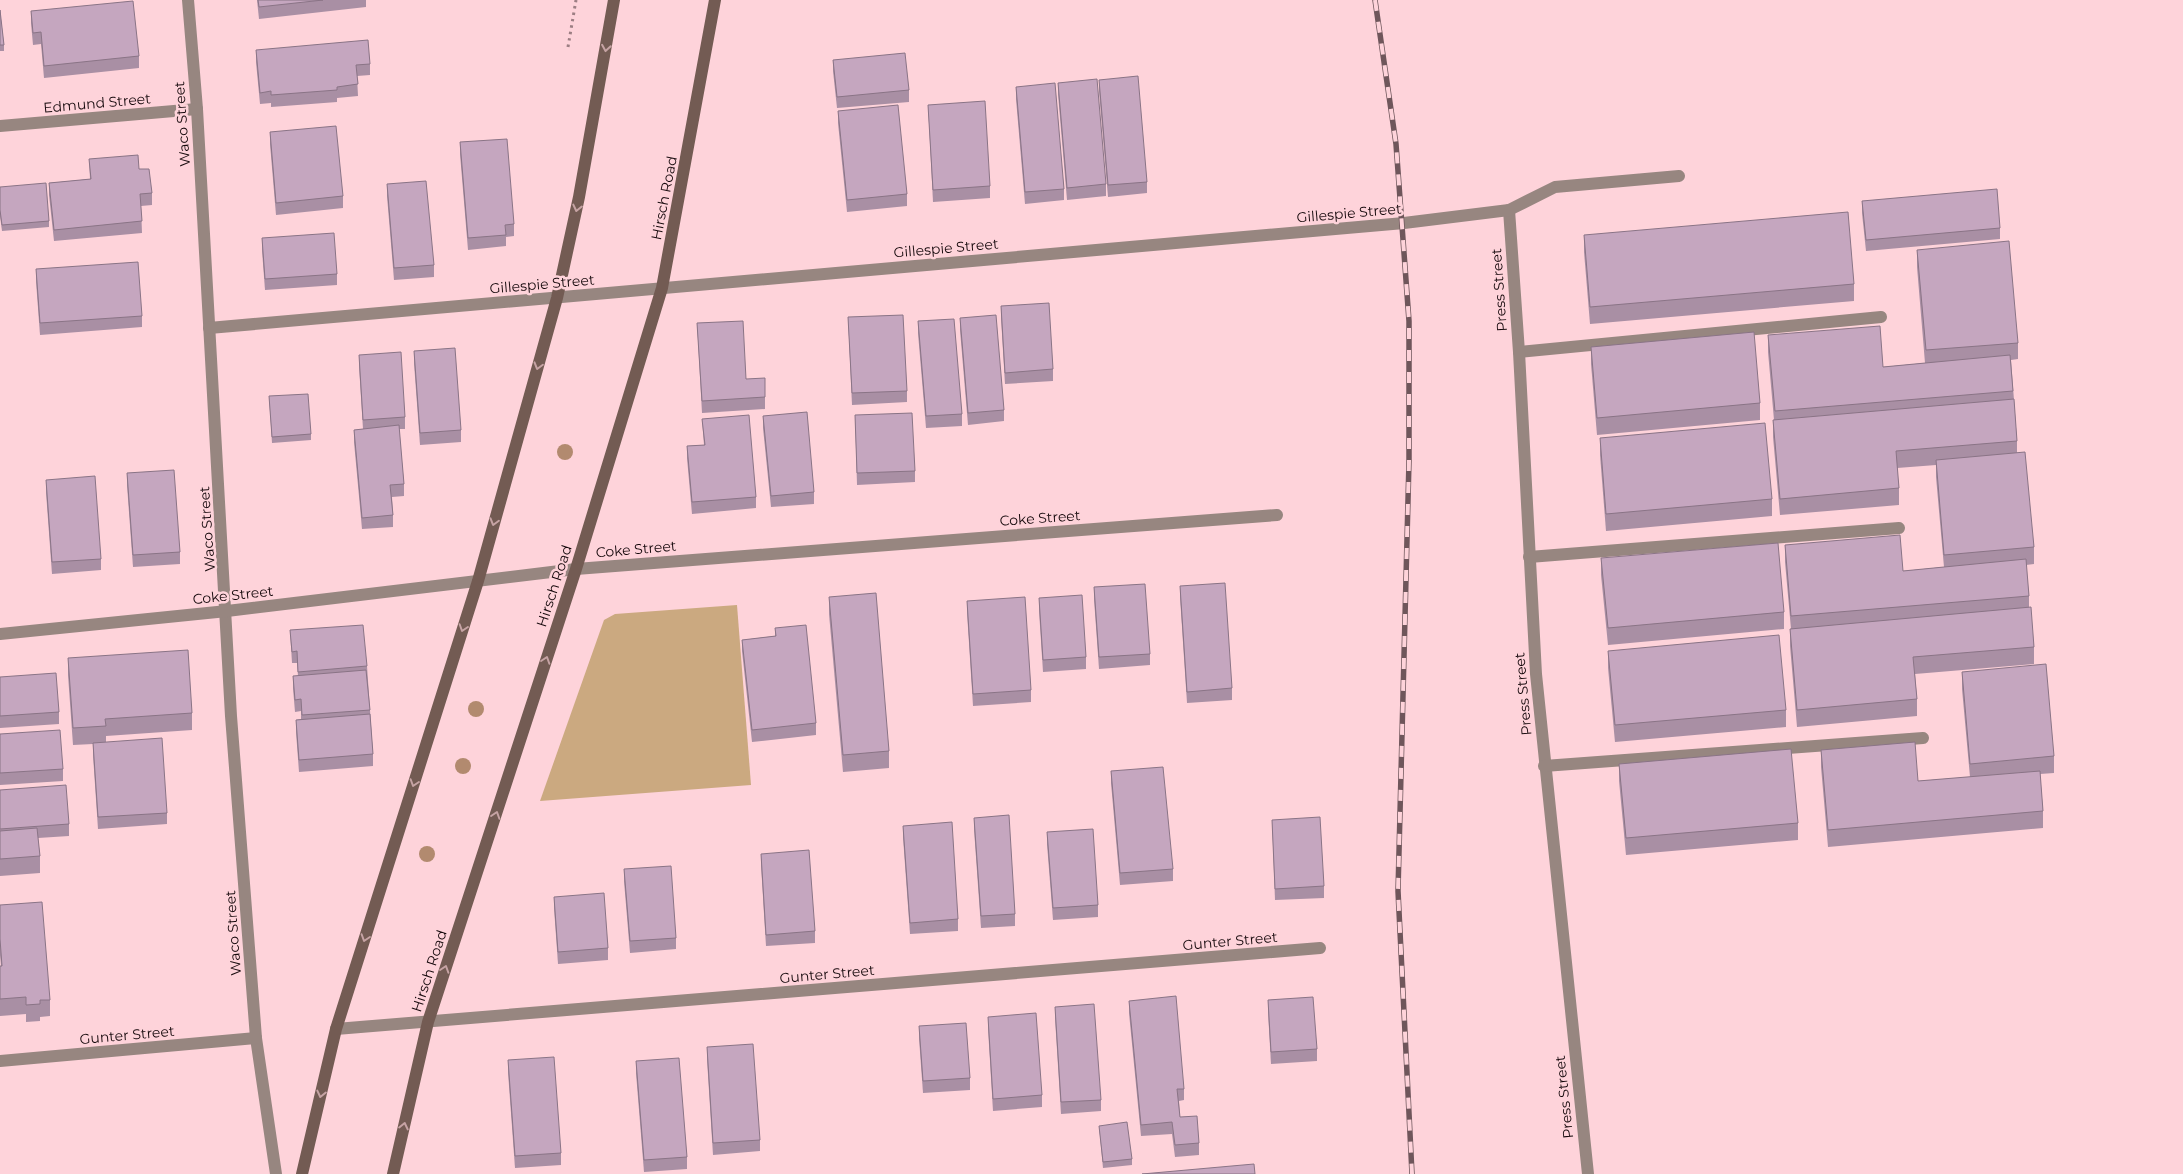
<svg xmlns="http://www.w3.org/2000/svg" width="2183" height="1174" font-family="Montserrat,sans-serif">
<rect width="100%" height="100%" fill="#fed3da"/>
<!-- green -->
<path fill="#cba980" d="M 737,605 L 751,785 L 540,801 L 604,620 L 615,614 Z"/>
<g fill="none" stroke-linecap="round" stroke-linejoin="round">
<!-- path -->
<path stroke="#9c7e83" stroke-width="3" stroke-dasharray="2.5 4" stroke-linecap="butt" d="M 568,47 L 576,0"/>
<!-- service -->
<path stroke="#978680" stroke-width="12" d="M 1519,352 L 1881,317"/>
<!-- minor -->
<g stroke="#978680" stroke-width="12">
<path d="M 188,0 L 197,109 L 231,716 L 256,1038 L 276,1174"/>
<path d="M 0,126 L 197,109"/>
<path d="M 1509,210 L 1519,352 L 1536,674 L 1588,1174"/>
<path d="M 209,328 L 1404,223 L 1509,210 L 1555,187 L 1679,176"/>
<path d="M 1529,557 L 1899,528"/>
<path d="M 0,634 L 227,611 L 576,569 L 1277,515"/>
<path d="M 1544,766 L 1923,738"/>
<path d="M 336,1029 L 1320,948"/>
<path d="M 0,1061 L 256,1038"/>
</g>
<!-- secondary -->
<g stroke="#735b53" stroke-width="12">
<path d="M 302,1174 L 336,1029 L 478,581 L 557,298 L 579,197 L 614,0"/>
<path d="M 393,1174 L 428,1022 L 576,569 L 662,288 L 715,0"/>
</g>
<!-- rail casing -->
<g stroke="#6f565b" stroke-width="5.5">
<path id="rail" d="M 1375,0 L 1396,144 L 1409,321 L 1409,461 L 1398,891 L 1412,1174"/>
</g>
<!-- rail -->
<use href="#rail" stroke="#fed3da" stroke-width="4" stroke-dasharray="11" stroke-linecap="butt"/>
</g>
<!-- trees -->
<g fill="#b28a6f">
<circle cx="565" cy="452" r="8"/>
<circle cx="476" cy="709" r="8"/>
<circle cx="463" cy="766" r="8"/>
<circle cx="427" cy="854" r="8"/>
</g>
<!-- wall -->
<g fill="#a98fa4">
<path d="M 257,0 L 366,0 L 366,7 L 259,19 Z"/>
<path d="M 0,10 L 4,45 L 4,51 L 0,51 Z"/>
<path d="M 31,11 L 139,56 L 139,68 L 44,78 L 41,44 L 33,45 L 31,23 Z"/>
<path d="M 256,50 L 370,64 L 370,75 L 357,76 L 358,96 L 337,98 L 337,102 L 271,107 L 271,103 L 260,104 L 256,62 Z"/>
<path d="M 833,60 L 909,90 L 909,102 L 837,108 L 833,71 Z"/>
<path d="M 1099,80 L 1147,182 L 1147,193 L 1108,197 L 1099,91 Z"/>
<path d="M 1058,83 L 1106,184 L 1106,196 L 1067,200 L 1058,94 Z"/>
<path d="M 1016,87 L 1064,189 L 1064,200 L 1025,204 L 1016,99 Z"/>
<path d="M 928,105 L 990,186 L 990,198 L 933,202 Z"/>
<path d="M 838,111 L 907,194 L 907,206 L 847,212 L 838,123 Z"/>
<path d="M 270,132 L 343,196 L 343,208 L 276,215 L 270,144 Z"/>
<path d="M 460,142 L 514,224 L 514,236 L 506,237 L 506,246 L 468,250 L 460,154 Z"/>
<path d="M 89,159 L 139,169 L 152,193 L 152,205 L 141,206 L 142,233 L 54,241 L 49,195 L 49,183 L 90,179 Z"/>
<path d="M 387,184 L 434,265 L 434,277 L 394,280 L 387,196 Z"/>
<path d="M 0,187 L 49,221 L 49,227 L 2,231 L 0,216 Z"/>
<path d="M 1862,201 L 2000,228 L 2000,239 L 1866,251 L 1862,213 Z"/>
<path d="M 1584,235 L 1854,284 L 1854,301 L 1590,324 L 1584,252 Z"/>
<path d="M 262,238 L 337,274 L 337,285 L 265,290 L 262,250 Z"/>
<path d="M 1917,250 L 2018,343 L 2018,359 L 2011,360 L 2017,441 L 2017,452 L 2034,547 L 2034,564 L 2026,565 L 2029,596 L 2029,608 L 2034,647 L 2034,664 L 1915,674 L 1917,699 L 1917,716 L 1797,727 L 1790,646 L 1790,629 L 1791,629 L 1785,562 L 1785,545 L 1903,571 L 1944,567 L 1936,477 L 1936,465 L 1897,468 L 1899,488 L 1899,505 L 1780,515 L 1773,437 L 1773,420 L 1774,420 L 1768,352 L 1768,335 L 1883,367 L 1925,363 L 1917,267 Z"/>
<path d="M 36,269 L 142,316 L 142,327 L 40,335 L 36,281 Z"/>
<path d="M 1001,306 L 1053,369 L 1053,381 L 1005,384 L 1001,318 Z"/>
<path d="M 848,317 L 907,391 L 907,402 L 852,405 Z"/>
<path d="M 960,318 L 1004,410 L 1004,421 L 968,425 L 960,330 Z"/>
<path d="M 918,321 L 962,414 L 962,426 L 926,428 L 918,333 Z"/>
<path d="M 697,323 L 746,379 L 765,397 L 765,409 L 702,413 Z"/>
<path d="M 1591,347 L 1760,403 L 1760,420 L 1597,435 L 1591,364 Z"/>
<path d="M 414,351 L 461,430 L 461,442 L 420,445 L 414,363 Z"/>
<path d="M 359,355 L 405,417 L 405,429 L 399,429 L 404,484 L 404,496 L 392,497 L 393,515 L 393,527 L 362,529 L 354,442 L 354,430 L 363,429 L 359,366 Z"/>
<path d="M 269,396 L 311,434 L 311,440 L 272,443 Z"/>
<path d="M 855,415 L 915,471 L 915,482 L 857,485 Z"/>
<path d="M 763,416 L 814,492 L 814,504 L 771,507 L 763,428 Z"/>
<path d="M 702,419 L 756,497 L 756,508 L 692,514 L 687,458 L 687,446 L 704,445 Z"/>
<path d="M 1600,438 L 1772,499 L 1772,516 L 1606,531 L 1600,455 Z"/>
<path d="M 127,473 L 180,552 L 180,564 L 133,567 L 127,485 Z"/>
<path d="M 46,480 L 101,559 L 101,570 L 52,574 L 46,492 Z"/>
<path d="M 1601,558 L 1784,612 L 1784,629 L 1608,645 L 1601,575 Z"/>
<path d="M 1180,586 L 1232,688 L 1232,700 L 1187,703 L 1180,597 Z"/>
<path d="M 1094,587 L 1150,654 L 1150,665 L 1099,669 L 1094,599 Z"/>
<path d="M 829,597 L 889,751 L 889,768 L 843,772 L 829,614 Z"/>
<path d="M 1039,598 L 1086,657 L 1086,669 L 1043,672 L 1039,610 Z"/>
<path d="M 967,601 L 1031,690 L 1031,702 L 973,706 L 967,612 Z"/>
<path d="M 775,628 L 816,723 L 816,735 L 752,742 L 742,651 L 742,640 L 775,636 Z"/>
<path d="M 290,630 L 367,666 L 373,754 L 373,766 L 299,772 L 296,732 L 296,720 L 301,719 L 301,711 L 295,712 L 293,688 L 293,676 L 298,676 L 297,663 L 292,663 Z"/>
<path d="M 1608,651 L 1786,710 L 1786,727 L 1615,742 L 1608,668 Z"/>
<path d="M 68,658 L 192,713 L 192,730 L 106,736 L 106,742 L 167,813 L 167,824 L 98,829 L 93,755 L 93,744 L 73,745 L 68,675 Z"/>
<path d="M 1962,672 L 2054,756 L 2054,773 L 2040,774 L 2043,811 L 2043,828 L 1828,847 L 1821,767 L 1821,750 L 1918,781 L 1970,777 L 1962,689 Z"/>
<path d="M 0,677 L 59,712 L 59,724 L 0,728 Z"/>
<path d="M 0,734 L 63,769 L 63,781 L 0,785 Z"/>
<path d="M 1619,764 L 1798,823 L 1798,840 L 1626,855 L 1619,781 Z"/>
<path d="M 1111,771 L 1173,869 L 1173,881 L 1120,885 L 1111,783 Z"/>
<path d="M 0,790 L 69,824 L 69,836 L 38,838 L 40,856 L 40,873 L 0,876 Z"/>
<path d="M 974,818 L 1015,914 L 1015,926 L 981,928 L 974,829 Z"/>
<path d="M 1272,820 L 1324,886 L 1324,898 L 1275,900 Z"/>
<path d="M 903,826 L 958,919 L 958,931 L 910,934 L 903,837 Z"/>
<path d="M 1047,832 L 1098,905 L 1098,917 L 1053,920 L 1047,844 Z"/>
<path d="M 761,854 L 815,931 L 815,943 L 766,946 L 761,865 Z"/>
<path d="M 624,869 L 676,938 L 676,949 L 630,953 L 624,881 Z"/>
<path d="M 554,897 L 608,948 L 608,960 L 558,964 L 554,908 Z"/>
<path d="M 0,905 L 50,1000 L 50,1016 L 40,1017 L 40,1021 L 26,1022 L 26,1014 L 0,1016 L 0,966 L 1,966 L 0,955 Z"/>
<path d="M 1268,1000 L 1317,1049 L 1317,1061 L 1271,1064 L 1268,1012 Z"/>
<path d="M 1129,1001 L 1184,1089 L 1184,1100 L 1179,1101 L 1180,1117 L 1199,1143 L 1199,1155 L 1175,1157 L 1172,1134 L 1141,1136 L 1129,1013 Z"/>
<path d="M 1055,1007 L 1101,1100 L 1101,1111 L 1061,1114 L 1055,1018 Z"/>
<path d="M 988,1017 L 1042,1095 L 1042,1107 L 993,1111 L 988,1028 Z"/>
<path d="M 919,1026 L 970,1078 L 970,1090 L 923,1093 L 919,1038 Z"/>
<path d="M 707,1047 L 760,1140 L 760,1151 L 713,1155 L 707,1059 Z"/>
<path d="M 508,1060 L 561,1153 L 561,1165 L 515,1168 L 508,1072 Z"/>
<path d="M 636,1061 L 687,1157 L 687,1169 L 644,1172 L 636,1073 Z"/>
<path d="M 1099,1126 L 1132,1159 L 1132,1165 L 1103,1168 Z"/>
</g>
<!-- building -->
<g fill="#c5a6bf" stroke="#8a7486">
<path d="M 258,0 L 323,0 L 259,7 Z"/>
<path d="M 133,1 L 139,56 L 44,66 L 41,32 L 33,33 L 31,11 Z"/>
<path d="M 0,10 L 4,45 L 0,45 Z"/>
<path d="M 368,40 L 370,64 L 356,65 L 358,84 L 337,87 L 337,90 L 271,95 L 271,91 L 260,93 L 256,50 Z"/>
<path d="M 905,53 L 909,90 L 837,97 L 833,60 Z"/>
<path d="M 1138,76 L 1147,182 L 1108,185 L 1099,80 Z"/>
<path d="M 1097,79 L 1106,184 L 1067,188 L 1058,83 Z"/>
<path d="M 1055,83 L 1064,189 L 1025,192 L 1016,87 Z"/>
<path d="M 985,101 L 990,186 L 933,190 L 928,105 Z"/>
<path d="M 898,105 L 907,194 L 847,200 L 838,111 Z"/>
<path d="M 336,126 L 343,196 L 276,203 L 270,132 Z"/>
<path d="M 507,139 L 514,224 L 505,225 L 506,235 L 468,238 L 460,142 Z"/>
<path d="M 138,155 L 139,169 L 149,169 L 152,193 L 140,194 L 142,221 L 54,230 L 49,183 L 91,179 L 89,159 Z"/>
<path d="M 426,181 L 434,265 L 394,268 L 387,184 Z"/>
<path d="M 46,183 L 49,221 L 2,225 L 0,210 L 0,187 Z"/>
<path d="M 1997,189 L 2000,228 L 1866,240 L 1862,201 Z"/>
<path d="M 1848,212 L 1854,284 L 1590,307 L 1584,235 Z"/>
<path d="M 334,233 L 337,274 L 265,279 L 262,238 Z"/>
<path d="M 2009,241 L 2018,343 L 1926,350 L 1917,250 Z"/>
<path d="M 138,262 L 142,316 L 40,323 L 36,269 Z"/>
<path d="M 1049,303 L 1053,369 L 1005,373 L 1001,306 Z"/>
<path d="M 903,315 L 907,391 L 852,393 L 848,317 Z"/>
<path d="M 996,315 L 1004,410 L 968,413 L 960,318 Z"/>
<path d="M 954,319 L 962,414 L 926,416 L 918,321 Z"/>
<path d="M 743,321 L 746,379 L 765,378 L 765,397 L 702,401 L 697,323 Z"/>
<path d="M 1880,326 L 1883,367 L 2010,355 L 2013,391 L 1775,411 L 1768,335 Z"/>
<path d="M 1754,332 L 1760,403 L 1597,418 L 1591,347 Z"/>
<path d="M 455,348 L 461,430 L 420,433 L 414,351 Z"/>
<path d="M 401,352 L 405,417 L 363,420 L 359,355 Z"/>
<path d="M 308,394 L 311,434 L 272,437 L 269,396 Z"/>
<path d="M 2014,399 L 2017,441 L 1896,451 L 1899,488 L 1780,499 L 1773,420 Z"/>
<path d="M 807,412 L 814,492 L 771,496 L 763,416 Z"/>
<path d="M 912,413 L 915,471 L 857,473 L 855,415 Z"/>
<path d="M 749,415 L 756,497 L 692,502 L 687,446 L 705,445 L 702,419 Z"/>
<path d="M 1765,423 L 1772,499 L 1606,514 L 1600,438 Z"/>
<path d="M 399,425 L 404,484 L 390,485 L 393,515 L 362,518 L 354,430 Z"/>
<path d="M 2025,452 L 2034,547 L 1944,555 L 1936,460 Z"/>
<path d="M 174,470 L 180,552 L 133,555 L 127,473 Z"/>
<path d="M 95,476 L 101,559 L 52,562 L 46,480 Z"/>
<path d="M 1900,535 L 1903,571 L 2026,559 L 2029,596 L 1791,616 L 1785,545 Z"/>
<path d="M 1778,543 L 1784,612 L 1608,628 L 1601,558 Z"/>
<path d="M 1225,583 L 1232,688 L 1187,692 L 1180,586 Z"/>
<path d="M 1145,584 L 1150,654 L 1099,657 L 1094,587 Z"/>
<path d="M 876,593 L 889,751 L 843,755 L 829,597 Z"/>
<path d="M 1082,595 L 1086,657 L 1043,660 L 1039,598 Z"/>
<path d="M 1025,597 L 1031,690 L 973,694 L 967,601 Z"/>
<path d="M 2031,607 L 2034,647 L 1913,657 L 1917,699 L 1797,710 L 1790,629 Z"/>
<path d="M 363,625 L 367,666 L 298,672 L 297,651 L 292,652 L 290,630 Z"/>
<path d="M 806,625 L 816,723 L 752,730 L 742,640 L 776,636 L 775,628 Z"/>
<path d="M 1779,635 L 1786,710 L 1615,725 L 1608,651 Z"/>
<path d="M 188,650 L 192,713 L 105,719 L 106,726 L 73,728 L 68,658 Z"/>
<path d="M 2046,664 L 2054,756 L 1970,764 L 1962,672 Z"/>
<path d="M 366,670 L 370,710 L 302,715 L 301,699 L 295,700 L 293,676 Z"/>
<path d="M 56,673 L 59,712 L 0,716 L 0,677 Z"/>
<path d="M 370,714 L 373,754 L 299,760 L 296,720 Z"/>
<path d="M 60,730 L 63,769 L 0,773 L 0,734 Z"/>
<path d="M 162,738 L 167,813 L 98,817 L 93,743 Z"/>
<path d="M 1915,742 L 1918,781 L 2040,771 L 2043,811 L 1828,830 L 1821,750 Z"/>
<path d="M 1791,749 L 1798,823 L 1626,838 L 1619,764 Z"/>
<path d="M 1163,767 L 1173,869 L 1120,873 L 1111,771 Z"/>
<path d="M 66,785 L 69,824 L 0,829 L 0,790 Z"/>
<path d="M 1009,815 L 1015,914 L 981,916 L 974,818 Z"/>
<path d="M 1320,817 L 1324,886 L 1275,889 L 1272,820 Z"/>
<path d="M 952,822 L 958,919 L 910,923 L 903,826 Z"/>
<path d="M 37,828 L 40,856 L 0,859 L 0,831 Z"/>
<path d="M 1093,829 L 1098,905 L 1053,908 L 1047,832 Z"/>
<path d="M 809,850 L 815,931 L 766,935 L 761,854 Z"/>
<path d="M 671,866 L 676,938 L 630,941 L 624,869 Z"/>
<path d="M 604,893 L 608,948 L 558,952 L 554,897 Z"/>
<path d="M 42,902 L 50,1000 L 40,1000 L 40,1004 L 26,1005 L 26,997 L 0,999 L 0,966 L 2,966 L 0,939 L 0,905 Z"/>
<path d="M 1176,996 L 1184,1089 L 1177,1089 L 1180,1117 L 1197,1116 L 1199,1143 L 1175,1145 L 1172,1122 L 1141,1125 L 1129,1001 Z"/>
<path d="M 1313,997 L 1317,1049 L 1271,1052 L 1268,1000 Z"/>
<path d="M 1094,1004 L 1101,1100 L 1061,1102 L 1055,1007 Z"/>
<path d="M 1036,1013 L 1042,1095 L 993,1099 L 988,1017 Z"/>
<path d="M 966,1023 L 970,1078 L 923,1081 L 919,1026 Z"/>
<path d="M 753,1044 L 760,1140 L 713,1143 L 707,1047 Z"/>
<path d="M 554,1057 L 561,1153 L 515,1156 L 508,1060 Z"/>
<path d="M 679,1058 L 687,1157 L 644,1160 L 636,1061 Z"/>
<path d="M 1127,1122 L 1132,1159 L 1103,1162 L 1099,1126 Z"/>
<path d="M 1254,1164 L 1255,1174 L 1142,1174 Z"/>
</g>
<!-- one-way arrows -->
<defs><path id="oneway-chevron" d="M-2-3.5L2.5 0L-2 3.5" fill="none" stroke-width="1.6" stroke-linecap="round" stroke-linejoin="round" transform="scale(1.25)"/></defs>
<g stroke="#c6a3a4">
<use href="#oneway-chevron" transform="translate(606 48) rotate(99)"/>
<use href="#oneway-chevron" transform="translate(577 208) rotate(103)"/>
<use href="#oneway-chevron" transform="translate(538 366) rotate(106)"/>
<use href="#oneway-chevron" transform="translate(494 522) rotate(106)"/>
<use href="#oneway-chevron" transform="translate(463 628) rotate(108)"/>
<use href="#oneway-chevron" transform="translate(546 660) rotate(-72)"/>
<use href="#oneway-chevron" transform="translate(414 783) rotate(108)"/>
<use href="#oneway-chevron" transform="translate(496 815) rotate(-72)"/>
<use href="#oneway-chevron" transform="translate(365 938) rotate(108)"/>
<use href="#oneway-chevron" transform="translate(445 969) rotate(-72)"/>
<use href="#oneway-chevron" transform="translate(321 1094) rotate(103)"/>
<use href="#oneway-chevron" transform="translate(404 1126) rotate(-77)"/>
</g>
<g text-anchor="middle" stroke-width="5" stroke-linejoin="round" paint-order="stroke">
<!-- street labels -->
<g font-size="14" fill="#15080b" stroke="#fed3da">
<text transform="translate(97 103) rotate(-5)" y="5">Edmund Street</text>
<text transform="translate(182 124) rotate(-94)" y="5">Waco Street</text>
<text transform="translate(664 198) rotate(-79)" y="5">Hirsch Road</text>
<text transform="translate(1349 213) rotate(-5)" y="5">Gillespie Street</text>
<text transform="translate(946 248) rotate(-5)" y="5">Gillespie Street</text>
<text transform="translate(542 284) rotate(-5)" y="5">Gillespie Street</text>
<text transform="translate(1499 290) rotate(-94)" y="5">Press Street</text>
<text transform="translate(1040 518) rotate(-4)" y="5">Coke Street</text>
<text transform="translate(207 529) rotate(-94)" y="5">Waco Street</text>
<text transform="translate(636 549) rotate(-5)" y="5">Coke Street</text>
<text transform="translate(554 586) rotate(-72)" y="5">Hirsch Road</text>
<text transform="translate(233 595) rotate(-6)" y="5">Coke Street</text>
<text transform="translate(1523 694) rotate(-95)" y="5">Press Street</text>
<text transform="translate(233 933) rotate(-94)" y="5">Waco Street</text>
<text transform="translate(1230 941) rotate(-5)" y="5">Gunter Street</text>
<text transform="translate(429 971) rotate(-72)" y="5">Hirsch Road</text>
<text transform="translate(827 974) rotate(-5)" y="5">Gunter Street</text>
<text transform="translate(127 1035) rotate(-5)" y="5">Gunter Street</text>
<text transform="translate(1564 1097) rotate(-96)" y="5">Press Street</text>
</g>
</g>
</svg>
